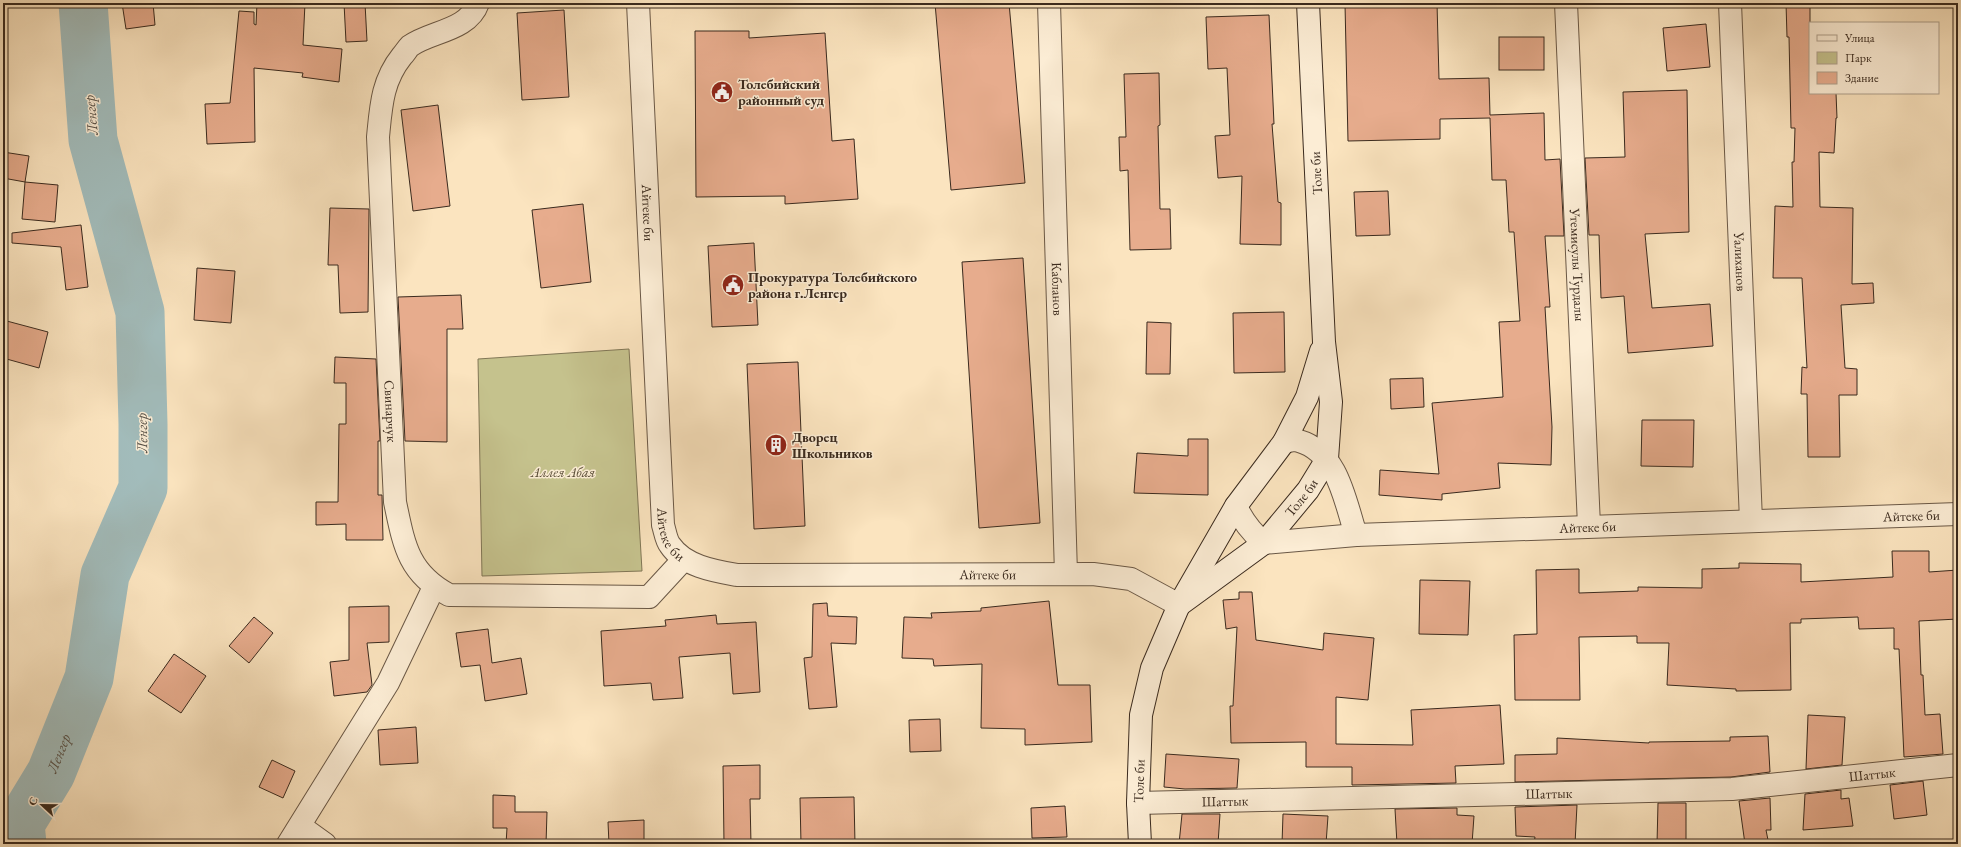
<svg xmlns="http://www.w3.org/2000/svg" width="1961" height="847" font-family="'EB Garamond',serif">
<rect width="100%" height="100%" fill="#fbe4bf"/>
<filter id="stains"><feTurbulence type="fractalNoise" baseFrequency=".005" numOctaves="4"/><feColorMatrix values="0 0 0 0 .2 0 0 0 0 .09 0 0 0 0 .02 0 0 0 .5 -.17"/></filter>
<radialGradient id="worn" r=".72"><stop offset=".6" stop-color="#630" stop-opacity="0"/><stop offset="1" stop-color="#630" stop-opacity=".3"/></radialGradient>
<!-- green -->
<path fill="#c5c28d" stroke="#807656" d="M 629,349 L 642,571 L 482,576 L 478,359 Z"/>
<g fill="none" stroke-linecap="round" stroke-linejoin="round">
<!-- river -->
<path stroke="#a2bcbb" stroke-width="49" id="s1" d="M 22,844 L 20,824 L 51,773 L 89,678 L 105,575 L 143,488 L 143,424 L 140,312 L 93,140 L 83,3"/>
</g>
<!-- building -->
<g fill="#e7ac8d" stroke="#3a2a1e">
<path d="M 122,3 L 153,3 L 155,25 L 126,29 Z"/>
<path d="M 257,3 L 305,3 L 303,45 L 342,49 L 339,82 L 302,77 L 303,73 L 254,68 L 255,142 L 207,144 L 205,104 L 230,103 L 239,11 L 254,12 L 254,24 L 256,25 Z"/>
<path d="M 344,3 L 365,3 L 367,41 L 346,42 Z"/>
<path d="M 935,3 L 1009,3 L 1025,183 L 951,190 Z"/>
<path d="M 1437,3 L 1439,79 L 1489,78 L 1490,115 L 1544,113 L 1545,160 L 1560,159 L 1564,236 L 1545,236 L 1550,307 L 1545,307 L 1552,427 L 1551,465 L 1498,463 L 1500,488 L 1442,494 L 1442,500 L 1379,495 L 1380,470 L 1439,474 L 1432,403 L 1503,397 L 1499,322 L 1520,321 L 1514,232 L 1509,232 L 1506,180 L 1492,180 L 1490,118 L 1440,119 L 1440,139 L 1348,141 L 1345,4 Z"/>
<path d="M 1786,3 L 1810,3 L 1810,93 L 1836,93 L 1837,118 L 1836,118 L 1834,153 L 1819,152 L 1820,207 L 1853,208 L 1852,284 L 1873,283 L 1874,303 L 1841,305 L 1845,368 L 1857,369 L 1857,395 L 1839,395 L 1840,457 L 1808,457 L 1807,394 L 1801,394 L 1802,367 L 1807,368 L 1802,278 L 1773,278 L 1775,206 L 1793,207 L 1792,162 L 1794,162 L 1795,128 L 1791,128 L 1789,37 L 1787,37 Z"/>
<path d="M 564,10 L 569,97 L 522,100 L 517,13 Z"/>
<path d="M 1269,15 L 1274,124 L 1272,124 L 1278,202 L 1281,203 L 1281,245 L 1240,244 L 1242,176 L 1218,178 L 1215,136 L 1230,135 L 1227,68 L 1208,69 L 1206,17 Z"/>
<path d="M 1706,24 L 1710,67 L 1667,71 L 1663,28 Z"/>
<path d="M 695,31 L 749,31 L 749,38 L 825,33 L 832,141 L 854,139 L 858,199 L 785,204 L 785,196 L 696,197 Z"/>
<rect x="1499" y="37" width="45" height="33"/>
<path d="M 1159,73 L 1160,125 L 1158,126 L 1160,209 L 1170,209 L 1171,249 L 1130,250 L 1128,170 L 1120,171 L 1119,137 L 1126,137 L 1124,74 Z"/>
<path d="M 1687,90 L 1689,232 L 1645,234 L 1652,308 L 1710,304 L 1713,346 L 1628,353 L 1624,296 L 1601,298 L 1599,235 L 1589,235 L 1585,158 L 1625,157 L 1623,92 Z"/>
<path d="M 438,105 L 450,206 L 413,211 L 401,110 Z"/>
<path d="M 3,152 L 29,156 L 25,182 L 3,178 Z"/>
<path d="M 25,182 L 58,185 L 55,222 L 22,219 Z"/>
<path d="M 1388,191 L 1390,235 L 1356,236 L 1354,192 Z"/>
<path d="M 583,204 L 591,282 L 541,288 L 532,210 Z"/>
<path d="M 330,208 L 369,209 L 368,312 L 340,313 L 338,265 L 328,265 Z"/>
<path d="M 81,225 L 88,287 L 66,290 L 61,247 L 12,243 L 12,233 Z"/>
<path d="M 754,243 L 758,325 L 712,327 L 708,246 Z"/>
<path d="M 1023,258 L 1040,523 L 979,528 L 962,262 Z"/>
<path d="M 197,268 L 235,271 L 231,323 L 194,320 Z"/>
<path d="M 461,295 L 463,329 L 447,329 L 447,442 L 405,441 L 398,297 Z"/>
<path d="M 1284,312 L 1285,372 L 1234,373 L 1233,313 Z"/>
<path d="M 3,320 L 48,332 L 39,368 L 3,358 Z"/>
<path d="M 1147,322 L 1171,323 L 1170,374 L 1146,374 Z"/>
<path d="M 335,357 L 376,359 L 380,441 L 378,441 L 378,495 L 382,495 L 383,540 L 346,540 L 346,524 L 316,525 L 316,502 L 338,502 L 339,424 L 346,424 L 346,383 L 334,383 Z"/>
<path d="M 798,362 L 805,526 L 754,529 L 747,364 Z"/>
<path d="M 1423,378 L 1424,407 L 1391,409 L 1390,379 Z"/>
<path d="M 1642,420 L 1694,420 L 1693,467 L 1641,466 Z"/>
<path d="M 1188,439 L 1208,439 L 1208,495 L 1134,493 L 1137,453 L 1188,456 Z"/>
<path d="M 1892,551 L 1929,551 L 1929,572 L 1958,570 L 1958,619 L 1919,621 L 1921,675 L 1923,675 L 1925,715 L 1940,714 L 1943,754 L 1904,757 L 1899,649 L 1894,649 L 1894,628 L 1859,629 L 1858,617 L 1801,619 L 1801,623 L 1790,623 L 1791,690 L 1736,691 L 1736,689 L 1667,685 L 1669,643 L 1637,643 L 1637,636 L 1579,637 L 1580,700 L 1515,700 L 1514,635 L 1537,634 L 1536,570 L 1579,569 L 1579,593 L 1638,591 L 1638,587 L 1702,588 L 1702,569 L 1739,568 L 1739,563 L 1801,564 L 1801,582 L 1893,577 Z"/>
<path d="M 1420,580 L 1470,581 L 1468,635 L 1419,634 Z"/>
<path d="M 1239,592 L 1252,592 L 1256,640 L 1323,650 L 1324,633 L 1374,638 L 1368,700 L 1336,697 L 1336,744 L 1413,745 L 1411,710 L 1500,705 L 1504,764 L 1455,766 L 1456,783 L 1352,785 L 1352,767 L 1306,767 L 1306,742 L 1231,743 L 1230,706 L 1233,706 L 1237,627 L 1226,629 L 1223,600 L 1239,599 Z"/>
<path d="M 1049,601 L 1058,685 L 1090,685 L 1092,742 L 1025,745 L 1025,729 L 981,728 L 982,664 L 934,666 L 933,659 L 902,658 L 904,617 L 932,618 L 931,613 L 981,611 L 981,608 Z"/>
<path d="M 827,603 L 828,616 L 857,617 L 856,644 L 831,643 L 837,707 L 809,709 L 804,658 L 812,657 L 813,604 Z"/>
<path d="M 389,606 L 389,642 L 367,643 L 372,685 L 367,692 L 334,696 L 330,662 L 349,660 L 349,607 Z"/>
<path d="M 716,615 L 717,624 L 756,622 L 760,692 L 733,694 L 730,653 L 679,657 L 683,698 L 653,700 L 651,683 L 604,686 L 601,631 L 666,626 L 665,620 Z"/>
<path d="M 254,617 L 273,633 L 249,663 L 229,646 Z"/>
<path d="M 488,629 L 492,663 L 521,658 L 527,694 L 485,701 L 480,665 L 461,667 L 456,633 Z"/>
<path d="M 174,654 L 206,676 L 181,713 L 148,691 Z"/>
<path d="M 1808,715 L 1845,717 L 1842,765 L 1806,769 Z"/>
<path d="M 940,719 L 941,751 L 910,752 L 909,720 Z"/>
<path d="M 416,727 L 418,763 L 380,765 L 378,730 Z"/>
<path d="M 1768,736 L 1770,772 L 1731,777 L 1515,782 L 1515,755 L 1557,754 L 1557,738 L 1649,743 L 1649,742 L 1730,741 L 1730,737 Z"/>
<path d="M 1166,754 L 1239,759 L 1237,788 L 1185,789 L 1164,787 Z"/>
<path d="M 272,760 L 295,771 L 283,798 L 259,787 Z"/>
<path d="M 760,765 L 760,799 L 750,799 L 751,844 L 724,844 L 723,766 Z"/>
<path d="M 1923,781 L 1927,815 L 1894,819 L 1890,785 Z"/>
<path d="M 1841,790 L 1841,799 L 1849,798 L 1853,826 L 1803,830 L 1805,794 Z"/>
<path d="M 493,795 L 515,796 L 515,812 L 547,812 L 546,844 L 506,844 L 507,828 L 493,828 Z"/>
<path d="M 854,797 L 855,844 L 801,844 L 800,798 Z"/>
<path d="M 1770,798 L 1771,830 L 1766,830 L 1768,840 L 1745,844 L 1739,801 Z"/>
<path d="M 1658,803 L 1686,803 L 1686,844 L 1657,844 Z"/>
<path d="M 1577,805 L 1575,844 L 1534,844 L 1535,837 L 1516,836 L 1515,807 Z"/>
<path d="M 1065,806 L 1067,837 L 1032,838 L 1031,808 Z"/>
<path d="M 1457,808 L 1457,815 L 1474,816 L 1472,844 L 1397,844 L 1395,809 Z"/>
<path d="M 1182,814 L 1220,814 L 1218,844 L 1179,844 Z"/>
<path d="M 1283,814 L 1328,816 L 1326,844 L 1282,844 Z"/>
<path d="M 644,820 L 644,844 L 609,844 L 608,822 Z"/>
</g>
<g fill="none" stroke-linecap="round" stroke-linejoin="round">
<!-- street casing -->
<g stroke="#6a5846" stroke-width="24">
<g id="street">
<path id="s2" d="M 478,3 C 468,31 431,31 410,46 C 407,49 405,53 402,56 C 382,81 381,106 378,137 L 395,502 C 404,545 408,573 449,595 L 649,597 L 684,559"/>
<path id="s3" d="M 638,3 L 663,525 C 665,531 666,540 670,545 C 684,566 714,571 737,575 L 1093,574 L 1131,579 L 1179,605"/>
<path id="s4" d="M 1049,3 L 1066,574"/>
<path id="s5" d="M 1566,3 L 1589,526"/>
<path id="s6" d="M 1730,3 L 1751,521"/>
<path d="M 1284,442 C 1288,441 1295,439 1299,441 C 1338,452 1345,501 1356,535"/>
<path id="s7" d="M 1236,506 C 1243,522 1251,532 1264,543 L 1356,535 L 1958,514"/>
<path id="s8" d="M 1138,803 L 1732,789 L 1958,765"/>
<path d="M 300,826 L 325,844"/>
<path d="M 288,844 L 388,683 L 434,587"/>
</g>
</g>
<!-- secondary casing -->
<g stroke="#3a2a1e" stroke-width="24">
<g id="secondary">
<path id="s9" d="M 1179,605 L 1264,543 L 1308,490 L 1327,459 L 1331,402 L 1324,342 L 1308,3"/>
<path id="s10" d="M 1140,844 L 1138,803 L 1141,715 L 1152,668 L 1179,605 L 1236,506 L 1284,442 L 1307,397 L 1321,351"/>
</g>
</g>
<!-- street -->
<use href="#street" stroke="#fcedd5" stroke-width="22"/>
<!-- secondary -->
<use href="#secondary" stroke="#fcedd5" stroke-width="22"/>
</g>
<!-- icons -->
<defs>
<g id="civic-disc" transform="scale(1.15)"><circle r="9.5" fill="#8f2418" stroke="#fcedd5"/><path d="M-.6-6.5H3V-4.5H.6V-3L4-1V1h2V6H-6V1h2V-1L-.6-3ZM-1.2 2.5V6h2.4V2.5Z" fill="#fff"/></g>
<g id="building-disc" transform="scale(1.15)"><circle r="9.5" fill="#8f2418" stroke="#fcedd5"/><path d="M-4-6H4V6H1V3H-1V6H-4ZM-2.5-4.3h1.7v1.8h-1.7ZM.8-4.3h1.7v1.8H.8ZM-2.5-1h1.7V.8h-1.7ZM.8-1h1.7V.8H.8Z" fill="#fff"/></g>
</defs>
<g fill-rule="evenodd">
<use href="#civic-disc" x="722" y="92"/>
<use href="#civic-disc" x="733" y="285"/>
<use href="#building-disc" x="776" y="445"/>
</g>
<g text-anchor="middle" stroke-width="3" stroke-linejoin="round" paint-order="stroke">
<!-- poi labels -->
<g font-size="14" font-weight="bold" fill="#3a2a1e" stroke="#fcedd5" text-anchor="start">
<text x="738" y="89">Толебийский<tspan x="738" dy="16">районный суд</tspan></text>
<text x="748" y="282">Прокуратура Толебийского<tspan x="748" dy="16">района г.Ленгер</tspan></text>
<text x="792" y="442">Дворец<tspan x="792" dy="16">Школьников</tspan></text>
</g>
<!-- street labels -->
<g font-size="14" fill="#3a2a1e" stroke="#fcedd5">
<text transform="translate(1316 173) rotate(-93)" y="5">Толе би</text>
<text dy="5" stroke="none"><textPath href="#s3" startOffset="210">Айтеке би</textPath></text>
<text dy="5" stroke="none"><textPath href="#s6" startOffset="259">Уалиханов</textPath></text>
<text dy="5" stroke="none"><textPath href="#s5" startOffset="262">Утемисулы Турдалы</textPath></text>
<text dy="5" stroke="none"><textPath href="#s4" startOffset="286">Кабланов</textPath></text>
<text dy="5" stroke="none"><textPath href="#s2" startOffset="456">Свинарчук</textPath></text>
<text dy="5" stroke="none"><textPath href="#s9" startOffset="164">Толе би</textPath></text>
<text dy="5" stroke="none"><textPath href="#s7" startOffset="695">Айтеке би</textPath></text>
<text dy="5" stroke="none"><textPath href="#s7" startOffset="371">Айтеке би</textPath></text>
<text dy="5" stroke="none"><textPath href="#s3" startOffset="534">Айтеке би</textPath></text>
<text dy="5" stroke="none"><textPath href="#s3" startOffset="870">Айтеке би</textPath></text>
<text dy="5" stroke="none"><textPath href="#s8" startOffset="735">Шаттык</textPath></text>
<text dy="5" stroke="none"><textPath href="#s10" startOffset="63">Толе би</textPath></text>
<text dy="5" stroke="none"><textPath href="#s8" startOffset="411">Шаттык</textPath></text>
<text dy="5" stroke="none"><textPath href="#s8" startOffset="87">Шаттык</textPath></text>
</g>
<!-- park labels -->
<g font-size="14" font-style="italic" fill="#5d503a" stroke="#fcedd5">
<text x="563" y="477">Аллея Абая</text>
</g>
<!-- water labels -->
<g font-size="15" font-style="italic" fill="#544e45" stroke="#fcedd5">
<text transform="translate(91 115) rotate(-95)" y="5">Ленгер</text>
<text transform="translate(142 433) rotate(-91)" y="5">Ленгер</text>
<text dy="5" stroke="none"><textPath href="#s1" startOffset="101">Ленгер</textPath></text>
</g>
</g>
<!-- margin -->
<rect width="1961" height="847" fill="none" stroke="#fbe4bf" stroke-width="16"/>
<rect x="4" y="4" width="1953" height="839" fill="none" stroke="#3a2a1e" stroke-width="2"/>
<rect x="8" y="8" width="1945" height="831" fill="none" stroke="#3a2a1e"/>
<!-- legend -->
<rect x="1809" y="22" width="130" height="72" fill="#fcedd5" stroke="#ae9f8c"/>
<rect x="1817" y="35" width="20" height="6" fill="#fcedd5" stroke="#ae9f8c"/>
<text x="1845" y="42" font-size="12" fill="#3a2a1e">Улица</text>
<rect x="1817" y="52" width="20" height="12" fill="#c5c28d" stroke="#ae9f8c"/>
<text x="1845" y="62" font-size="12" fill="#3a2a1e">Парк</text>
<rect x="1817" y="72" width="20" height="12" fill="#e7ac8d" stroke="#ae9f8c"/>
<text x="1845" y="82" font-size="12" fill="#3a2a1e">Здание</text>
<!-- north arrow -->
<g transform="translate(42 805) rotate(292)" stroke="#fcedd5" stroke-width="3" paint-order="stroke">
<path d="M0-3L7 15L0 10L-7 15Z" fill="#3a2a1e"/>
<text y="-6" font-size="11" font-weight="bold" text-anchor="middle" fill="#3a2a1e">С</text>
</g>
<rect width="100%" height="100%" filter="url(#stains)"/>
<rect width="100%" height="100%" fill="url(#worn)"/>
</svg>
